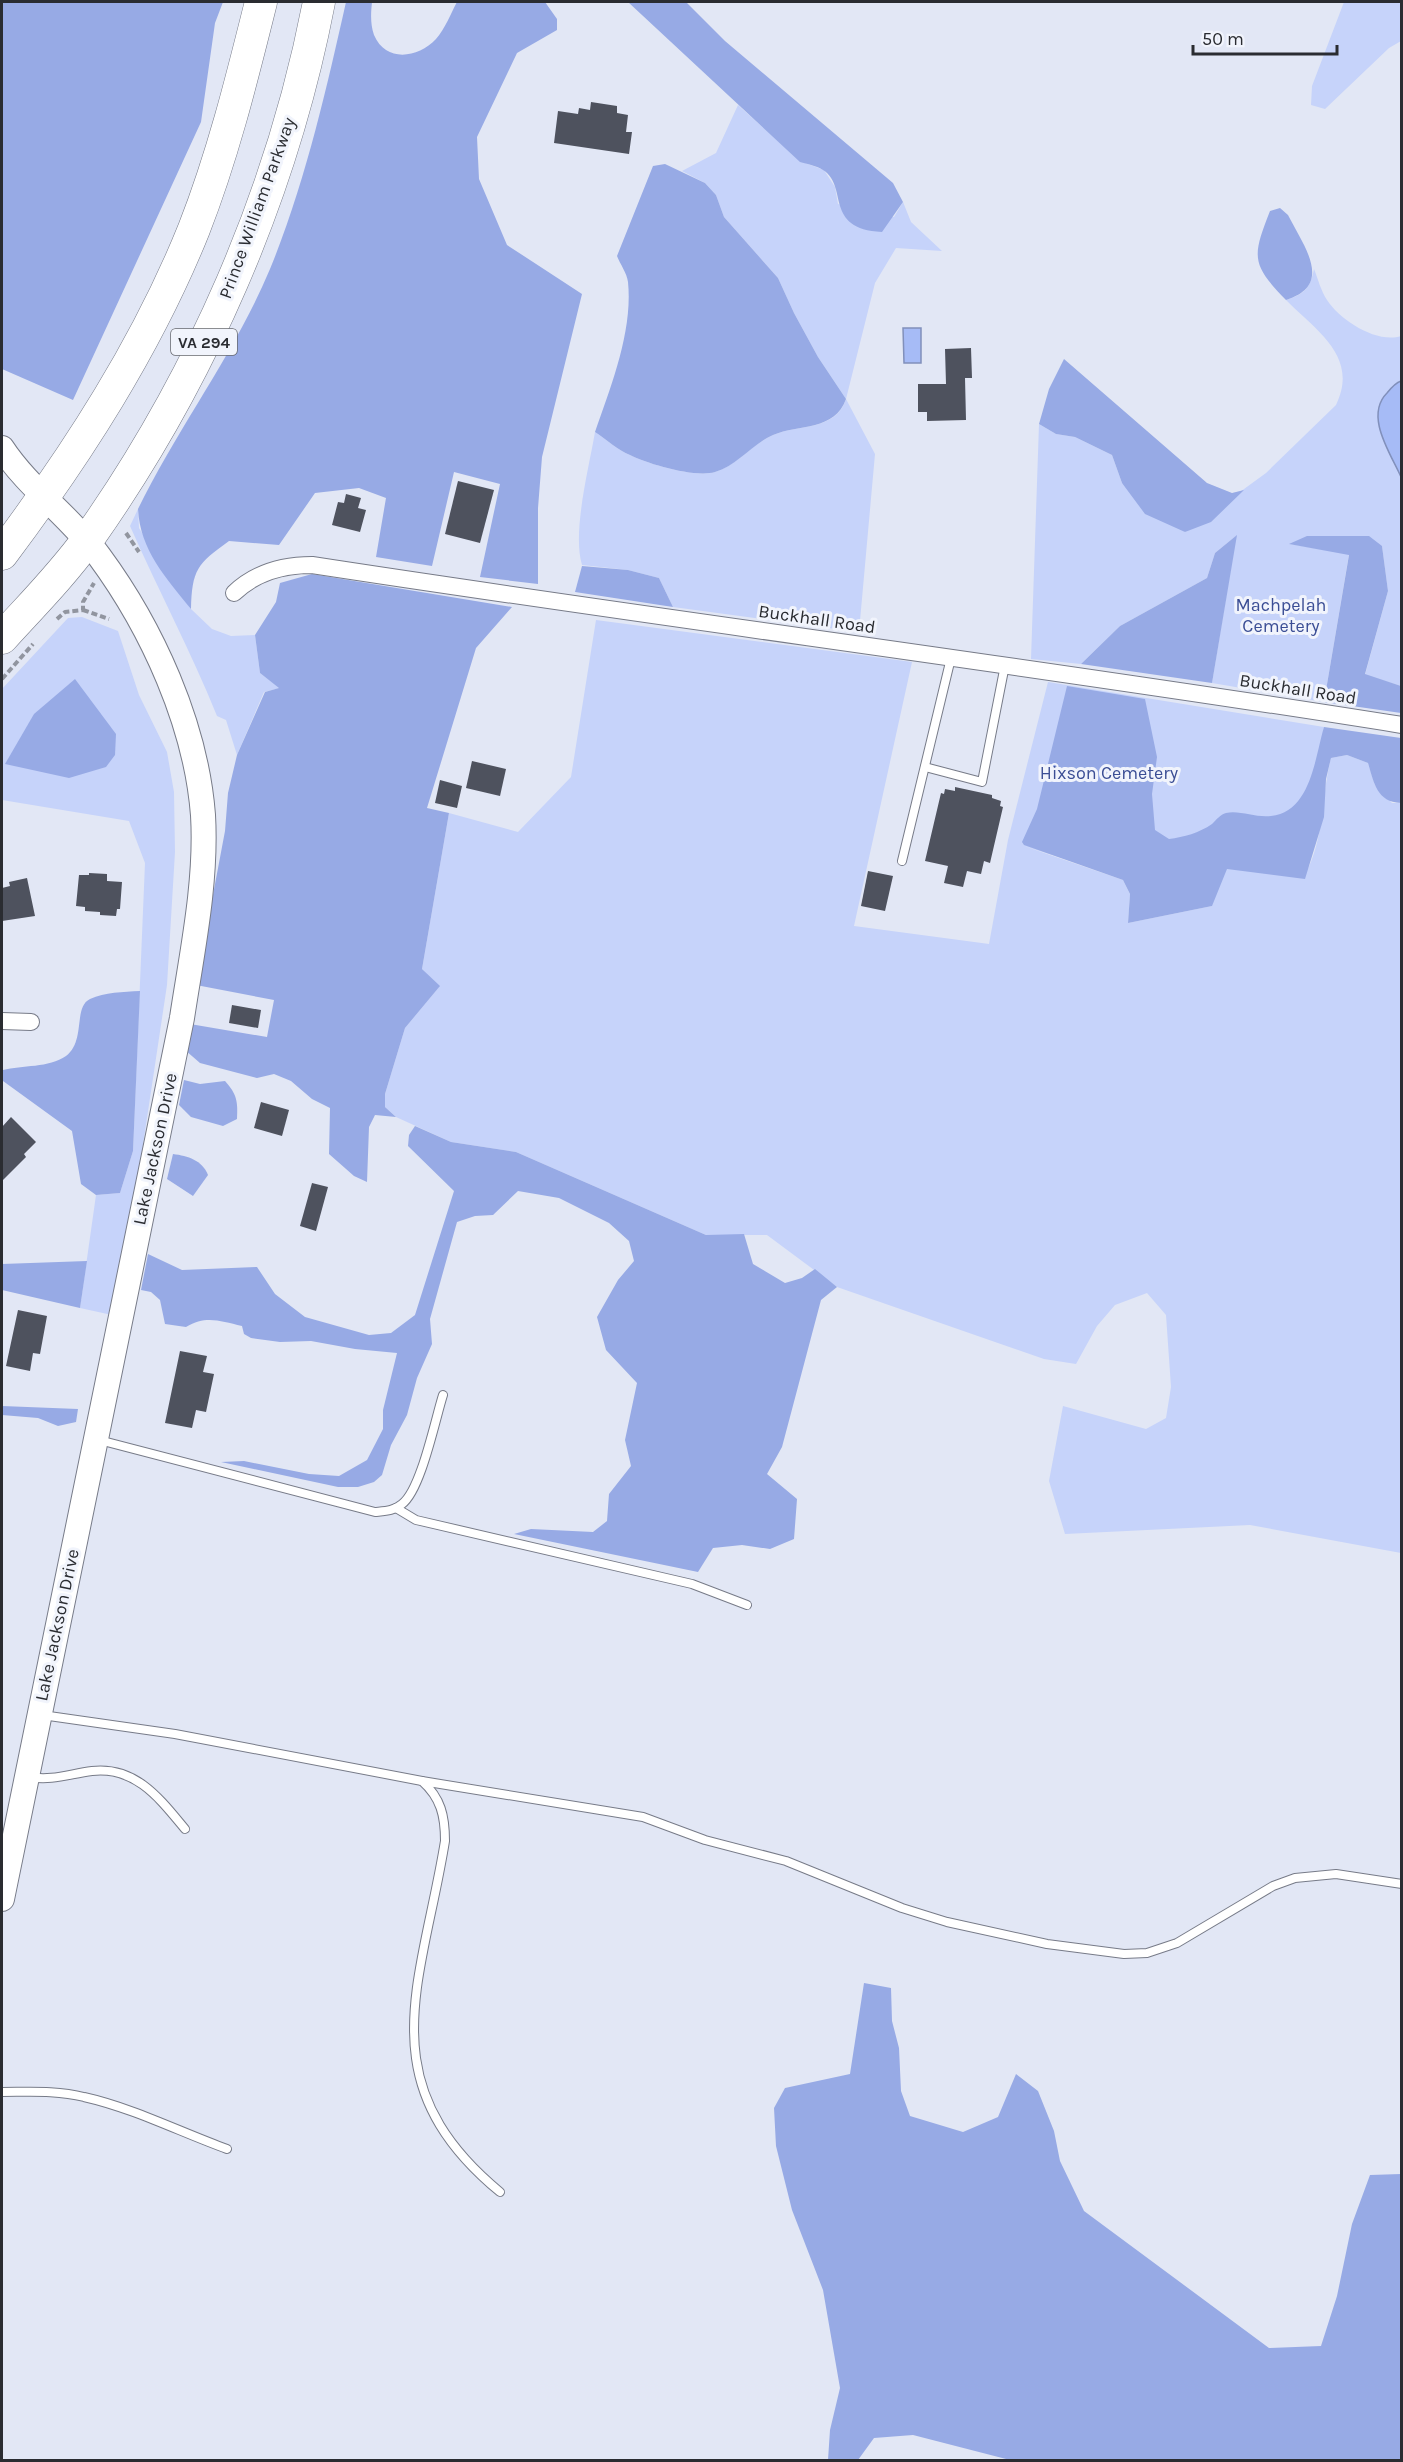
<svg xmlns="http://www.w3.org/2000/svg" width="1403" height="2462" font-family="Karla,sans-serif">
<rect width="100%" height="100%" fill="#e2e7f5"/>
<!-- green -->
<g fill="#c6d3fa" fill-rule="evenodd">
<path d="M 1344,2 L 1401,2 L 1401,41 L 1389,48 L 1325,109 L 1311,105 L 1312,86 Z"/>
<path d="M 738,105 L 800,161 L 824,170 L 835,187 L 838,204 L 894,217 L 903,202 L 911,222 L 942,251 L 896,248 L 875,283 L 846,399 L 875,454 L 859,632 L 673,607 L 659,578 L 628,570 L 582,565 C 572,532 589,468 595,432 C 607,440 618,450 630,455 C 648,464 695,478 715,472 C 737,465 752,444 773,435 C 799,424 836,431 846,399 L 818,357 L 794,313 L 778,278 L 724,217 L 716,195 L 705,183 L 682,171 L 716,153 Z"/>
<path d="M 1314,269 C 1318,279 1321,291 1327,300 C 1340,320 1377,344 1401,336 L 1401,381 L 1398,382 L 1379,427 L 1401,477 L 1401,686 L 1365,675 L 1388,591 L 1382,546 L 1290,544 L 1349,554 L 1324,702 L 1212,683 L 1236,536 L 1215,553 L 1207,578 L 1120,626 L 1081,664 L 1031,659 L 1039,424 L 1056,434 L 1075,437 L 1112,455 L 1122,483 L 1185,532 L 1266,473 L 1336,405 C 1359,357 1318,332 1286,300 C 1305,294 1310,288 1314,269 Z"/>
<path d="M 138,509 L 139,528 L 191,609 L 212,629 L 231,636 L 255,635 L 260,673 L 280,688 L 264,692 L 237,755 L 226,720 L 217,716 C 191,651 158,590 130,526 Z"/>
<path d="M 82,617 L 118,631 L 139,695 L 167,752 L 174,792 L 175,852 L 167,985 L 138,1178 L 112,1315 L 80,1308 L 96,1195 L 120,1193 L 133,1151 L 145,863 L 129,821 L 2,800 L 2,689 L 68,618 Z"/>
<path d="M 596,620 L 912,662 L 854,926 L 989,944 L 1008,840 L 1048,682 L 1324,727 L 1305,875 C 1325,837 1321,797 1331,758 L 1347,755 L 1368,763 L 1375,785 L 1392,803 L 1401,803 L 1401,1553 L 1250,1525 L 1065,1534 L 1049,1481 L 1063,1406 L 1146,1429 L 1166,1418 L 1171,1387 L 1166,1315 L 1147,1293 L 1115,1305 L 1097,1326 L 1076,1364 L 1044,1359 L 837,1287 L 767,1235 L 706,1235 L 516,1152 L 451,1142 L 396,1117 L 385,1107 L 385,1094 L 405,1028 L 439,987 L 422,969 L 449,813 L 518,832 L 571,777 ZM 1024,846 L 1212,906 L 1128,923 L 1130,894 L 1123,880 Z"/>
</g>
<!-- forest -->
<g fill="#97aae5">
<path d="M 2,2 L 223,2 L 215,23 L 201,122 L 73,400 L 2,369 Z"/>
<path d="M 346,2 L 372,2 C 371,12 370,24 374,35 C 386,63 418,58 436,39 C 445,29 451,13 457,2 L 545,2 L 557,19 L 557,30 L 517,53 L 477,137 L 479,179 L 507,245 L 582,294 L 542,457 L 538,508 L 538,584 L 480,577 L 500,484 L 454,472 L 432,566 L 376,557 L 386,498 L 359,488 L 315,493 L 279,545 L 229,541 C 197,564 192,570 191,609 C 166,578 140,550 138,509 C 178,427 235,353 270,269 C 305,184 326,91 346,2 Z"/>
<path d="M 628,2 L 686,2 L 725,41 L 893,183 L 903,202 L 882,232 C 823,229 849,186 823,170 C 817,166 807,164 800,162 Z"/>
<path d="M 665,164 L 705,183 L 716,195 L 724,217 L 778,278 L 794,313 L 818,357 L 846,399 C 835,431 799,424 773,435 C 752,444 737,466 715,472 C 695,478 648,464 630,455 C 618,450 607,440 595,432 C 611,386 633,331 628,282 C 627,273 620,264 617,256 L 653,166 Z"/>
<path d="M 1280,208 L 1288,215 C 1303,245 1335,285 1286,300 C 1251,264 1252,257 1270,211 Z"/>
<path d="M 1064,359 L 1207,483 L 1232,493 L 1244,490 L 1211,522 L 1185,532 L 1145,514 L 1122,483 L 1112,455 L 1075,437 L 1056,434 L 1039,424 L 1049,389 Z"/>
<path d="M 1237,535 L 1212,683 L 1081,664 L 1120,626 L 1207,578 L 1215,553 Z"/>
<path d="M 1307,536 L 1369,536 L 1382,546 L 1388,591 L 1365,674 L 1401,686 L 1401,713 L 1324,702 L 1349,555 L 1289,544 Z"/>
<path d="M 582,566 L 628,570 L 659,578 L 673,607 L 575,592 Z"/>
<path d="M 312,574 L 512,607 L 476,648 L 427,808 L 449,813 L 422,969 L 440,986 L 405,1028 L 385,1094 L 385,1107 L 396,1117 L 375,1115 L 369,1127 L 367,1182 L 354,1176 L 329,1154 L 330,1108 L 312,1099 L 291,1081 L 274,1074 L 257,1078 L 200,1063 L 185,1050 L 190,1024 L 267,1037 L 274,1000 L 196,985 L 225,831 L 228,793 L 237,755 L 265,692 L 279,688 L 260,673 L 255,635 L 276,602 L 280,583 Z"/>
<path d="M 75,679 L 116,734 L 115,755 L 106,767 L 69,778 L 5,764 L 34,714 Z"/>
<path d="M 1067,686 L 1145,699 L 1157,757 L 1152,794 L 1155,830 L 1169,839 C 1184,837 1199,833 1212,824 C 1217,819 1220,815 1226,813 C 1240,810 1256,818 1271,816 C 1311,812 1315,757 1324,727 L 1401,738 L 1401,803 C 1377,802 1374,783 1368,763 L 1347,755 L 1331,758 L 1326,779 L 1324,817 L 1305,879 L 1227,869 L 1212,906 L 1128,923 L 1130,894 L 1123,880 L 1024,845 L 1022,842 L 1037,809 Z"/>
<path d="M 140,991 L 133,1151 L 120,1193 L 96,1195 L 81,1184 L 72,1131 L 3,1081 L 3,1070 C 22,1065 49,1068 66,1056 C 86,1041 73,1007 90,999 C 105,992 123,992 140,991 Z"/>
<path d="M 184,1080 L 200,1084 L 225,1081 C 237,1094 238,1102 237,1119 L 223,1126 L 191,1117 L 179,1105 Z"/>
<path d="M 415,1126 L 451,1142 L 516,1152 L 706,1235 L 744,1234 L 753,1264 L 785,1283 L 802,1278 L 815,1269 L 837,1287 L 821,1300 L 782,1447 L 767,1474 L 797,1499 L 794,1539 L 770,1549 L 742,1545 L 713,1548 L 698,1572 L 514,1534 L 531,1529 L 593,1532 L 607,1521 L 609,1494 L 631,1466 L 625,1440 L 637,1383 L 606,1350 L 597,1317 L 618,1280 L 634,1261 L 629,1241 L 609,1223 L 559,1198 L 518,1191 L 493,1215 L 475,1216 L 457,1222 L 430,1319 L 432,1344 L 417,1378 L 407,1415 L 391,1445 L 382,1475 L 374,1482 L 358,1487 L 338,1487 L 221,1462 L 244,1461 L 309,1474 L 339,1476 L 367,1460 L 383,1429 L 383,1410 L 397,1353 L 355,1349 L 311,1341 L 280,1342 L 251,1338 L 244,1334 L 242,1326 C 220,1321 206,1315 186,1327 L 165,1324 L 160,1300 L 151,1292 L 141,1290 L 148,1254 L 182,1270 L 257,1267 L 275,1294 L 305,1317 L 369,1335 L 391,1333 L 415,1315 L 454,1191 L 408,1146 L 409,1135 Z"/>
<path d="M 173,1154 C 188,1156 202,1160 208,1175 L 193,1196 L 167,1179 Z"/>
<path d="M 87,1261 L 80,1308 L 2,1290 L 2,1264 Z"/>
<path d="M 2,1406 L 78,1409 L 76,1422 L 58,1426 L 38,1418 L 2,1415 Z"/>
<path d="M 864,1983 L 891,1988 L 892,2021 L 899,2048 L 901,2091 L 910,2116 L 963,2132 L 998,2117 L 1016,2074 L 1038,2091 L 1054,2131 L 1060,2161 L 1084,2211 L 1269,2348 L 1321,2346 L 1337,2296 L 1352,2224 L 1370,2175 L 1401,2174 L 1401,2460 L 1010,2460 L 913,2435 L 874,2438 L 858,2460 L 828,2460 L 830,2430 L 840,2388 L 823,2290 L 792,2210 L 776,2146 L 774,2108 L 785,2088 L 850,2074 Z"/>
</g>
<!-- water -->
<g fill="#a6bbf6" stroke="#8190bb" stroke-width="1.5">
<path d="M 903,328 L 921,328 L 921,363 L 904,363 Z"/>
<path d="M 1401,381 L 1402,381 L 1401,477 C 1391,454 1364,416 1387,393 C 1391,388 1395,383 1401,381 Z"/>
</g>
<!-- building -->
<g fill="#4e525e">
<path d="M 591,102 L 617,106 L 617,113 L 628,115 L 626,132 L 632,132 L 629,154 L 554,143 L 558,111 L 578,114 L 579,108 L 590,110 Z"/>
<path d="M 971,348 L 972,378 L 965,378 L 966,420 L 927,421 L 927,412 L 918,412 L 918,384 L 946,384 L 945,349 Z"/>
<path d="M 458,481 L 494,490 L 480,543 L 445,534 Z"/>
<path d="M 346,494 L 361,498 L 358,508 L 366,510 L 360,532 L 332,525 L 338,502 L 344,503 Z"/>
<path d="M 472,761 L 506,769 L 500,796 L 466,788 Z"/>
<path d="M 440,780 L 462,786 L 457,808 L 435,803 Z"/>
<path d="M 955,787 L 992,795 L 992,798 L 1001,801 L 1000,806 L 1003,807 L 990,863 L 984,861 L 981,874 L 967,871 L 963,887 L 944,883 L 948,866 L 925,861 L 941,793 L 944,794 L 945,789 L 955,791 Z"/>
<path d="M 868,871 L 893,876 L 885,911 L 861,906 Z"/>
<path d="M 89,873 L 107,874 L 107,881 L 122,882 L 120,909 L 117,909 L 116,916 L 100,915 L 100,912 L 85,911 L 85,907 L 76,906 L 79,875 L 89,875 Z"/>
<path d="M 27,878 L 35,916 L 2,921 L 2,888 L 10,886 L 9,882 Z"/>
<path d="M 232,1005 L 261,1010 L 258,1028 L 229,1023 Z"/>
<path d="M 261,1102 L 289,1110 L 282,1136 L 254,1128 Z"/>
<path d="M 11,1117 L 36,1142 L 24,1154 L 26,1157 L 2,1181 L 2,1127 Z"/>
<path d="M 312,1183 L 328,1187 L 316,1231 L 300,1226 Z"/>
<path d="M 18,1310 L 47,1316 L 40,1354 L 33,1353 L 30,1371 L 6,1366 Z"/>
<path d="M 180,1351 L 207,1356 L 203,1372 L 214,1374 L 206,1412 L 196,1410 L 192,1428 L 165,1423 Z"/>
</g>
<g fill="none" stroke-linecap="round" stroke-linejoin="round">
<!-- lane casing -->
<g stroke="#777b88" stroke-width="10">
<g id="lane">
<path d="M 925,767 L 982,782 L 1005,665"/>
<path d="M 902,861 L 951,658"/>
<path d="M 99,1440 L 375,1512 C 385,1511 394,1511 402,1504 C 421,1490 435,1420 443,1395"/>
<path d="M 396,1508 L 416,1520 L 692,1584 L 747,1605"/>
<path d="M 42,1715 L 175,1734 L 422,1781 C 441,1798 445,1816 445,1841 C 422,1983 367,2082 500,2192"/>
<path d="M 29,1777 C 52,1781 69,1774 92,1771 C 136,1766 160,1799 185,1829"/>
<path d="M 422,1781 L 643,1817 L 705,1840 L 786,1861 L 902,1908 L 947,1922 L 1047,1944 L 1124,1954 L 1147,1953 L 1177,1943 L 1273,1886 L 1295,1878 L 1336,1874 L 1402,1884"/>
<path d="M 2,2092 C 29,2092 57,2090 84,2097 C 133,2108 180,2132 227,2149"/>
</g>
</g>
<!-- street casing -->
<g stroke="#777b88" stroke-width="18">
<g id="street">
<path d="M 234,593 C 256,572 282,565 312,565 C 675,621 1039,667 1402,725"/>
<path d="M 2,1021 L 31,1022"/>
</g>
</g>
<!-- secondary casing -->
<g stroke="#777b88" stroke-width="26">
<path id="secondary" d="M 2,448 C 29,489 70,516 99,556 C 152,628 196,724 203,815 C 207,882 192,952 182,1018 L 2,1899"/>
</g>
<!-- highway casing -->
<g stroke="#777b88" stroke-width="33">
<g id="highway">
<path d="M 2,554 C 77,454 147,346 194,229 C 223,155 242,78 261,2"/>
<path d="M 2,638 C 31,606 62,575 88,539 C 201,379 282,194 319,2"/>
</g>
</g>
<!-- path -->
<g stroke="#91959f" stroke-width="4" stroke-dasharray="6 3" stroke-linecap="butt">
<path d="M 126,533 L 139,552"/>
<path d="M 83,610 L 109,619"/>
<path d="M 57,619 L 65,612 L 83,610 L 83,602 L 94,583"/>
<path d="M 2,679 L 33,644"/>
</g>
<!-- lane -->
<use href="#lane" stroke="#fff" stroke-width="8"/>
<!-- street -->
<use href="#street" stroke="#fff" stroke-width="16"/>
<!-- secondary -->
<use href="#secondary" stroke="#fff" stroke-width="24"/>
<!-- highway -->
<use href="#highway" stroke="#fff" stroke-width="32"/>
</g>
<g text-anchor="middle" stroke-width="6" stroke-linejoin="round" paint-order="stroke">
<!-- shield labels -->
<rect fill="#f1f4fc" stroke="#66686e" stroke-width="1.5" x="171" y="329" width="66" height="26" rx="4.5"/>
<g font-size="16" font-weight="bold" fill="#2a2c31">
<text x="204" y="348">VA 294</text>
</g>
<!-- street labels -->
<g font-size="18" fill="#2a2c31" stroke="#f1f4fc">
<text transform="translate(257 208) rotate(-70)" y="6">Prince William Parkway</text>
<text transform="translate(817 619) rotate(8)" y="6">Buckhall Road</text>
<text transform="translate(1298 689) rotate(9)" y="6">Buckhall Road</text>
<text transform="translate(155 1149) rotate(-78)" y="6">Lake Jackson Drive</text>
<text transform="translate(57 1625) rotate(-78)" y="6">Lake Jackson Drive</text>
</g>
<!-- park labels -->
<g font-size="18" fill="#3b4e95" stroke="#f1f4fc">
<text x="1281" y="611">Machpelah<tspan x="1281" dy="21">Cemetery</tspan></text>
<text x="1109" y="779">Hixson Cemetery</text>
</g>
</g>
<!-- border -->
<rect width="1403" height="2462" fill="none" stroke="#2a2c31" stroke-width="6"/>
<!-- scale -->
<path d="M1193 45v9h144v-9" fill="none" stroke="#2a2c31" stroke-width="3"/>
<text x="1202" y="45" font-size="18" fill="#2a2c31" stroke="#f1f4fc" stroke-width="4.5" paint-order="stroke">50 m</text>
</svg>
